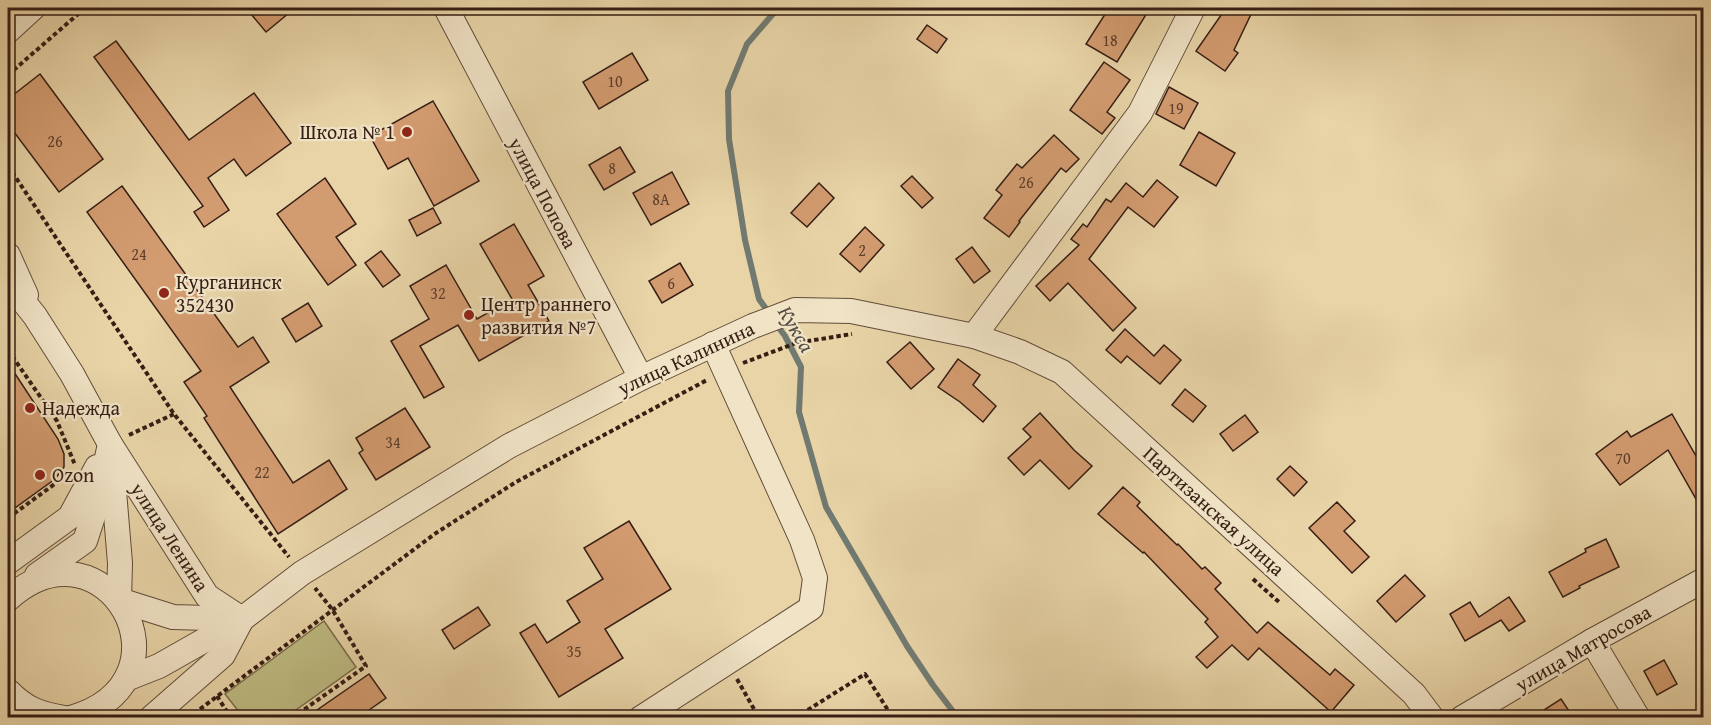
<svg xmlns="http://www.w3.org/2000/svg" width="1711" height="725" font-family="'Gentium Book Plus',serif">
<rect width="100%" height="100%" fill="#e8d4a7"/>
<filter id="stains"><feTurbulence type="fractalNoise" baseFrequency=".00333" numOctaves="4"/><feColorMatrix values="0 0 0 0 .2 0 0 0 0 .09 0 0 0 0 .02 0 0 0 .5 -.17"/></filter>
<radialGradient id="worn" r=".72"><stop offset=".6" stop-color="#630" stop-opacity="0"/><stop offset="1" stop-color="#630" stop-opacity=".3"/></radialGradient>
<!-- green -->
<path fill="#bebb82" stroke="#7a6c4c" stroke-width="1.5" d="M 324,621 L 356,667 L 286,717 L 243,717 L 225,694 Z"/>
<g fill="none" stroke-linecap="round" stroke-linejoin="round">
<!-- stream -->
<g stroke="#717a71" stroke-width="6">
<path d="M 769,313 L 759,299 L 745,240 L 729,139 L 728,91 L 747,44 L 778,8"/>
<path d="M 776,324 L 785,336 L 801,367 L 799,412 L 826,507 L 907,646 L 933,685 L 958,718"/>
</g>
</g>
<!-- building -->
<g fill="#d39c70" stroke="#361e15" stroke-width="1.5">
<path d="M 246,8 L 295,8 L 266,32 Z"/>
<path d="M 1109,8 L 1150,8 L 1117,62 L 1086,44 Z"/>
<path d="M 1226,8 L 1254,8 L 1234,50 L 1238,53 L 1225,71 L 1196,51 Z"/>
<path d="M 927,25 L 947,39 L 937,53 L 917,39 Z"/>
<path d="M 116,41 L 189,140 L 254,93 L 291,143 L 246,176 L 234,159 L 208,178 L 229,210 L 204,227 L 194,212 L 203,206 L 94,57 Z"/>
<path d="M 632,53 L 648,80 L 599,109 L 583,82 Z"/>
<path d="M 1104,62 L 1130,80 L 1107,112 L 1115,118 L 1102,134 L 1070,110 Z"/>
<path d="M 40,74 L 103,159 L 59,192 L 8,124 L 8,99 Z"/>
<path d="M 1169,87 L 1198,103 L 1184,129 L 1156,114 Z"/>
<path d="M 433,101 L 479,181 L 434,206 L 408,158 L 388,169 L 370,136 Z"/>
<path d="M 1199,132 L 1235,153 L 1216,186 L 1180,165 Z"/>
<path d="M 1054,135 L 1079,159 L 1066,172 L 1061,168 L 1019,221 L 1020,222 L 1009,237 L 984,218 L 1002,195 L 996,190 L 1017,164 L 1022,168 Z"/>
<path d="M 620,147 L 635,172 L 604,190 L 589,165 Z"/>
<path d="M 672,172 L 689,204 L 651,225 L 633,193 Z"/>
<path d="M 912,176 L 933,198 L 922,208 L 901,186 Z"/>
<path d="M 325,178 L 356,224 L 336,237 L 356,265 L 328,285 L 277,214 Z"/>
<path d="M 1157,180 L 1178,197 L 1154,227 L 1128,207 L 1089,259 L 1136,308 L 1113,331 L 1068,283 L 1050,301 L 1036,286 L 1079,245 L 1071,239 L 1083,224 L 1087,227 L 1106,199 L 1111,202 L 1126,183 L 1143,197 Z"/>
<path d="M 819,183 L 834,198 L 807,227 L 791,213 Z"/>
<path d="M 122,186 L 238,347 L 253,337 L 269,362 L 230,387 L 293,483 L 329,460 L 347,489 L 278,534 L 204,418 L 207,416 L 184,382 L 201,371 L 87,212 Z"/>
<path d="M 433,208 L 441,223 L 417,236 L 409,220 Z"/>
<path d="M 514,224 L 544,276 L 528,285 L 549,321 L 479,361 L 458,325 L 420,346 L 444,387 L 424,398 L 391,341 L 429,319 L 410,286 L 446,265 L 477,319 L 512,299 L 480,244 Z"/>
<path d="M 865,227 L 884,245 L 860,272 L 840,254 Z"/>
<path d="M 972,247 L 990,271 L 974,283 L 956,259 Z"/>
<path d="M 381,251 L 400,275 L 383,287 L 365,263 Z"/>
<path d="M 680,263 L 693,285 L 662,303 L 649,281 Z"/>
<path d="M 308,303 L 322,326 L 296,342 L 282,319 Z"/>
<path d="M 1125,329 L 1154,356 L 1164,345 L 1181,360 L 1160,384 L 1127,356 L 1121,363 L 1106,350 Z"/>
<path d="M 910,342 L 934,369 L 911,389 L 887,362 Z"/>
<path d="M 958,359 L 980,375 L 973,385 L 996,406 L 983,422 L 960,402 L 938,387 Z"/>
<path d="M 8,363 L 58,439 L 64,454 L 64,467 L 55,479 L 8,513 Z"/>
<path d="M 1185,389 L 1206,406 L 1193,422 L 1172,405 Z"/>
<path d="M 405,408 L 430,447 L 376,480 L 359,453 L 363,450 L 356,438 Z"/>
<path d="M 1040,413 L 1074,450 L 1092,466 L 1069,489 L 1040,460 L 1024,475 L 1008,458 L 1031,437 L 1023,429 Z"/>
<path d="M 1672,414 L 1704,470 L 1704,513 L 1668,450 L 1620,485 L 1596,454 L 1627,431 L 1631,437 Z"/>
<path d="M 1245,415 L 1258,432 L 1233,451 L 1220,434 Z"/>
<path d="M 1290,466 L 1307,482 L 1294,496 L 1277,479 Z"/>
<path d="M 1123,487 L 1140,502 L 1137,506 L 1177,545 L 1178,544 L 1202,569 L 1205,567 L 1221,583 L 1215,589 L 1257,633 L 1268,622 L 1330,675 L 1335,669 L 1354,685 L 1331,712 L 1259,648 L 1248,660 L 1232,645 L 1207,668 L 1196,657 L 1218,637 L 1205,622 L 1208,619 L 1144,552 L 1143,553 L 1098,514 Z"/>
<path d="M 1337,502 L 1355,521 L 1344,531 L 1369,557 L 1352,573 L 1309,528 Z"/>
<path d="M 629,521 L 671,589 L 605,629 L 623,658 L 559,697 L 520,633 L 535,624 L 547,643 L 580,622 L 567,601 L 603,579 L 584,548 Z"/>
<path d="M 1606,539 L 1619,567 L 1579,586 L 1580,588 L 1563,597 L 1549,572 L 1586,552 L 1585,549 Z"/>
<path d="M 1405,575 L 1425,596 L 1396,622 L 1377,601 Z"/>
<path d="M 1509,597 L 1525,621 L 1509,631 L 1501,620 L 1465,641 L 1450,614 L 1470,602 L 1479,617 Z"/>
<path d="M 478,607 L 490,625 L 454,649 L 442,630 Z"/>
<path d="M 1664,660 L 1677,684 L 1657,695 L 1644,671 Z"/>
<path d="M 369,674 L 386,698 L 359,717 L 307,717 Z"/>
<path d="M 1561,699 L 1573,717 L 1533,717 Z"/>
</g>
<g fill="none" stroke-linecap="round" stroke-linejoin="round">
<!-- minor casing -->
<g stroke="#624c3a" stroke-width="26">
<g id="minor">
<path d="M 446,8 L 641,378"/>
<path d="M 8,31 L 33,8"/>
<path d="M 8,255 L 26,295"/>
<path d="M 8,282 L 35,316 L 72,374 L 110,444 L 207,596 L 242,619"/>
<path d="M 974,336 L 1140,113 L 1193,8"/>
<path d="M 112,467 L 120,563 L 119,600"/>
<path d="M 8,562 L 70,517 L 97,467"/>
<path d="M 37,575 L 85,541 L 97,504 L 110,444"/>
<path d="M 8,599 C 105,511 201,680 71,718"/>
<path d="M 119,600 L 173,617 L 242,619"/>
<path d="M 1592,641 L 1638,718"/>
<path d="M 126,679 L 159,666 L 242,619 L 302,573 L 509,446 L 641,378 L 753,326 L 795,310 L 851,311 L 974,336 L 1020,352 L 1062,372 L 1414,694 L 1432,718"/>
<path d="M 8,691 C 26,709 39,714 65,718"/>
<path d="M 8,715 L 8,718"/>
<path d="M 151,718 L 223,655 L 242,619"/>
<path d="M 641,718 L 811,608 L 815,578 L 802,540 L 713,344"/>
<path d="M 1462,718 L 1592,641 L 1704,580"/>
</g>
</g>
<!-- path -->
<g stroke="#361e15" stroke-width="4" stroke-dasharray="4.5 3" stroke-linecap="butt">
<path d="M 8,75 L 85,8"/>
<path d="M 8,166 L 174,414 L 289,557"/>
<path d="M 8,350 L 57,421 L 75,465"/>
<path d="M 743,363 L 796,343 L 852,334"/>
<path d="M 129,435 L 174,414"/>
<path d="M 8,518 L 67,475"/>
<path d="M 1253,579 L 1279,602"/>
<path d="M 737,679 L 759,718"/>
<path d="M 217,696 L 231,718"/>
<path d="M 188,718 L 436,533 L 516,482 L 707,380"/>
<path d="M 292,718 L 366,666 L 332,609 L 315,588"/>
<path d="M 795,718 L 865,674 L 893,718"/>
</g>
<!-- minor -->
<use href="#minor" stroke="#f0e3c6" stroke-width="24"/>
</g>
<!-- markers -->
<g fill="#8f2418" stroke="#f0e3c6" stroke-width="2">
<circle cx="407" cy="132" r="6"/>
<circle cx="164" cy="293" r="6"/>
<circle cx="469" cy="315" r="6"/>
<circle cx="30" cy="408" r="6"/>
<circle cx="40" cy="475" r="6"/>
</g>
<g text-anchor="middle" stroke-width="4.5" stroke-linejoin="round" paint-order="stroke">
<!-- number labels -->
<g font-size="16" fill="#5d3e2c">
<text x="1110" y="46">18</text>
<text x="615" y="87">10</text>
<text x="1176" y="114">19</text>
<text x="55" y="147">26</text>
<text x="612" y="174">8</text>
<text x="1026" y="188">26</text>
<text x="661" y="205">8А</text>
<text x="862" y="256">2</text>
<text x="139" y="260">24</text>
<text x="671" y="289">6</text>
<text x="438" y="299">32</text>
<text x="393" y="448">34</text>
<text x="1623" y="464">70</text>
<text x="262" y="478">22</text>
<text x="574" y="657">35</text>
</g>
<!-- poi labels -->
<g font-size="20" fill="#361e15" stroke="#f0e3c6" text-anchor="start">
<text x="395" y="139" text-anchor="end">Школа № 1</text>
<text x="176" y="289">Курганинск<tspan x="176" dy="23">352430</tspan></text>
<text x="481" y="311">Центр раннего<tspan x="481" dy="23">развития №7</tspan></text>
<text x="42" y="415">Надежда</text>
<text x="52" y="482">Ozon</text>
</g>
<!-- street labels -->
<g font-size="20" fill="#361e15" stroke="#f0e3c6">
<text transform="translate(543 193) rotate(62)" y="7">улица Попова</text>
<text transform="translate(686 358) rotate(-25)" y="7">улица Калинина</text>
<text transform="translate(1214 511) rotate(42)" y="7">Партизанская улица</text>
<text transform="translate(170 537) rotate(57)" y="7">улица Ленина</text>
<text transform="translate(1583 648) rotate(-30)" y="7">улица Матросова</text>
</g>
<!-- water labels -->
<g font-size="21" font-style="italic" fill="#534c43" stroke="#f0e3c6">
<text transform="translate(796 329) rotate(59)" y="7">Кукса</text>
</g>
</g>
<!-- margin -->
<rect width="1711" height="725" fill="none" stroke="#e8d4a7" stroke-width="30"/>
<rect x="9" y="9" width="1693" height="707" fill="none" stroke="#361e15" stroke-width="3"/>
<rect x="15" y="15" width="1681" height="695" fill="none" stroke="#361e15" stroke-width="1.5"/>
<rect width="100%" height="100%" filter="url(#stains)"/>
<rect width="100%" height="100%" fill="url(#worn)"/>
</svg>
